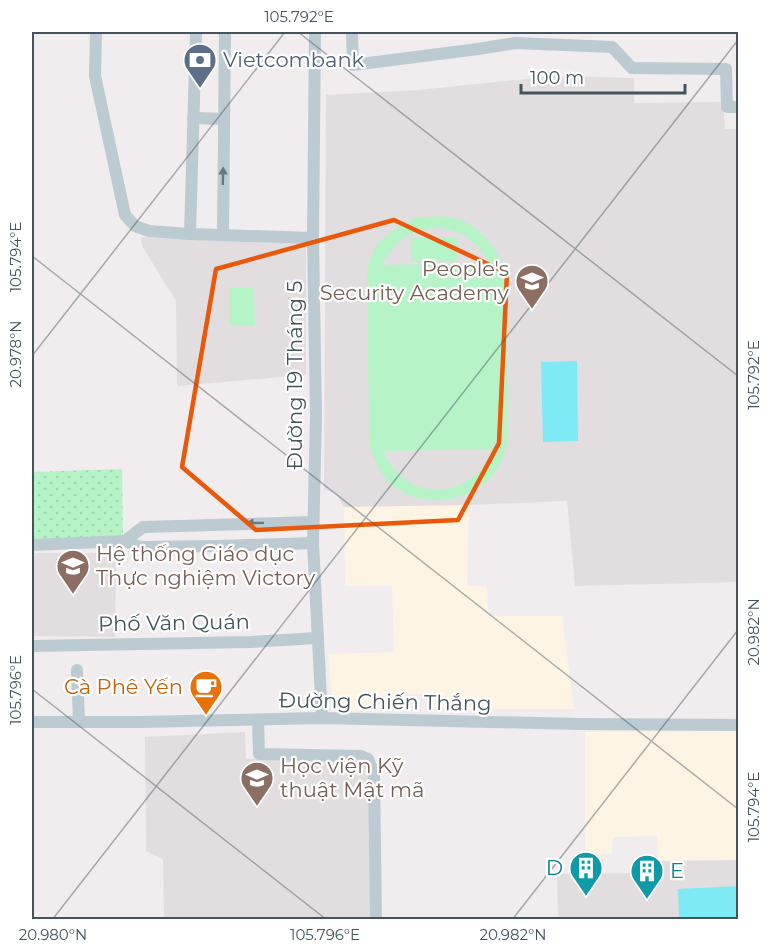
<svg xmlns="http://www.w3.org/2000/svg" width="770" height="951" font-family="Montserrat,sans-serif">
<defs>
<pattern id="park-dots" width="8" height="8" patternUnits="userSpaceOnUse" patternTransform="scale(1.5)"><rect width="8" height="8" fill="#b6f4c7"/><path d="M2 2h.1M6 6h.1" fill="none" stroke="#9ed3ad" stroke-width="1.8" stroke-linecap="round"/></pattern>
</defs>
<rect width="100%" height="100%" fill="#f1edee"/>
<!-- commercial -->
<g fill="#fef4e4">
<path d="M 382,505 L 469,505 L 467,585 L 487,587 L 489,616 L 562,616 L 574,709 L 427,709 L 427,694 L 393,694 L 392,711 L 333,710 L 328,654 L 394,652 L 392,586 L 345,586 L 344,507 Z"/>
<path d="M 738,731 L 738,860 L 659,861 L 657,836 L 613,837 L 612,854 L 585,853 L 585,732 Z"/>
</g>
<!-- education -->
<g fill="#e2dee0">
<path d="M 555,76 L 634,78 L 634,103 L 723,102 L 725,129 L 738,129 L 738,582 L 575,586 L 567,501 L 469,505 L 344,507 L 336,493 L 324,490 L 326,95 L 418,90 Z"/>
<path d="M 141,237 L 306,242 L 306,375 L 177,386 L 176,301 L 142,246 Z"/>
<path d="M 32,553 L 116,553 L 115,637 L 32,636 Z"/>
<path d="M 245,732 L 246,759 L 362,758 L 368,762 L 371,919 L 164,919 L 163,859 L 146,851 L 145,737 Z"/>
<path d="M 738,860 L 738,919 L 558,919 L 557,874 L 658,873 L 659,861 Z"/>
</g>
<!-- park -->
<path fill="url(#park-dots)" d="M 122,469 L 123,539 L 32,544 L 32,472 Z"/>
<!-- pitch -->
<g fill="#b6f4c7" fill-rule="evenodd">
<path d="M 419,217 C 431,217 446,215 458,219 C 478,225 496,246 503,266 C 504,272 505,279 506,285 L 508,440 C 505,454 499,470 488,480 C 464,503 422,508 395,487 C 381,477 374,460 369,444 L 367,272 C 368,267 369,262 371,257 C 378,237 400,224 419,217 ZM 441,228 C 465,233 478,241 489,263 L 382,265 C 397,239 410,229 441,228 ZM 493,449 C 481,483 443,500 410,483 C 397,476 389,463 383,451 Z"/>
<rect x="411" y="238" width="46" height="24"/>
<path d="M 229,288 L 254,288 L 255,325 L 229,325 Z"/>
</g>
<!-- water -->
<g fill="#7eeaf6">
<path d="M 577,361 L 578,441 L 543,442 L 541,362 Z"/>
<path d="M 738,886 L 738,919 L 679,919 L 678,889 Z"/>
</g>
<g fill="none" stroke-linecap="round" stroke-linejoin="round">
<!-- minor -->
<g stroke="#bccad2" stroke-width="12">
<path d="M 96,32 L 95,76 L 125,215 L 135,226 L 149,231 L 190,234 L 313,238"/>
<path d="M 315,32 L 313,238 L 316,415 L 313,543 L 322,718"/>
<path d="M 352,32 L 353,65 L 478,49 L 515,43 L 612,47 L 632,68 L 726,69 L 727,107 L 738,107"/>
<path d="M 193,118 L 224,119"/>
<path d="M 190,234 L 196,32"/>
<path d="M 223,234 L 225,32"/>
<path d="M 125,541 L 143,527 L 313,522"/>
<path d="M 32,545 L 125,541 L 140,547 L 219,546 L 313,543"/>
<path d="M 32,646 L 251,642 L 317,638"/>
<path d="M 77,670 L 79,721"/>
<path d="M 258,720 L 259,754 L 361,756 L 368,759 L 374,774 L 376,920"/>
<path d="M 32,722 L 139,722 L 322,718 L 579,724 L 738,725"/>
</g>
</g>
<!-- one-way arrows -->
<defs><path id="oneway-solid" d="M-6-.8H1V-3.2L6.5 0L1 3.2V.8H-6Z" transform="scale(1.5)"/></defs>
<g fill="#687780">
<use href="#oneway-solid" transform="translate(223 176) rotate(-89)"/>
<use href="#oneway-solid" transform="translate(255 523) rotate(179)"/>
</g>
<!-- marked area -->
<path fill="none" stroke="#e8590c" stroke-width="4.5" stroke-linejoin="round" d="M 394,220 L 507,273 L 499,443 L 458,520 L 256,530 L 182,467 L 216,269 Z"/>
<!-- ticks -->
<path fill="none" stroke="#44545d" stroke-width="1.5" stroke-opacity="0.45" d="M 298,32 L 738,376M 32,256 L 738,809M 32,356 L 285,32M 32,689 L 327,920M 52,920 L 738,40M 512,920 L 738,630"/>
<!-- icons -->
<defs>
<g id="bank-pin" transform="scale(1.725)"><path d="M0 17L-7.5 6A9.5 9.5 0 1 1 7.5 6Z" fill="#5c6f8a" stroke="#fff"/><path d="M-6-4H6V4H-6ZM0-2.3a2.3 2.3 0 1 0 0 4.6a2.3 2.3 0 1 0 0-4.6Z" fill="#fff"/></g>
<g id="university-pin" transform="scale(1.725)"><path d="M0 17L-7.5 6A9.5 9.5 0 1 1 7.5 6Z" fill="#8d6e63" stroke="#fff"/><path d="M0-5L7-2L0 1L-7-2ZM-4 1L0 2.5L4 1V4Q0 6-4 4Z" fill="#fff"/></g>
<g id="school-pin" transform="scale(1.725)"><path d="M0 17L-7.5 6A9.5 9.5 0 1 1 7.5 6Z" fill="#8d6e63" stroke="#fff"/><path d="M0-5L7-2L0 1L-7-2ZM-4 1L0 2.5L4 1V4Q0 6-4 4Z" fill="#fff"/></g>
<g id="cafe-pin" transform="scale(1.725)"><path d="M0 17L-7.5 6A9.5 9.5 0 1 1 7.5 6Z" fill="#e8710a" stroke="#fff"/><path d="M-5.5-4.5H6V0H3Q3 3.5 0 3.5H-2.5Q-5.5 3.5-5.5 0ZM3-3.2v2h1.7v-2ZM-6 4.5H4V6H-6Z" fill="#fff"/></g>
<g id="building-pin" transform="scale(1.725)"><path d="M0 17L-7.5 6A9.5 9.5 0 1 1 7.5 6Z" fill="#0f9aa8" stroke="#fff"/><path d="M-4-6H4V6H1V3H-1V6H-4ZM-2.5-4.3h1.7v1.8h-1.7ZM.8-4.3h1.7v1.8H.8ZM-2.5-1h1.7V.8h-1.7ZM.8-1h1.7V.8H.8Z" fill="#fff"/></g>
</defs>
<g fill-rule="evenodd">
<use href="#bank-pin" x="200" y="60"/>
<use href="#university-pin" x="532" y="281"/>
<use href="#school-pin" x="73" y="566"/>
<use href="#cafe-pin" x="206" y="687"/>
<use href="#university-pin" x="257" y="778"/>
<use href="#building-pin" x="586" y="868"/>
<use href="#building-pin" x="647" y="871"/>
</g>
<g text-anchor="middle" stroke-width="4.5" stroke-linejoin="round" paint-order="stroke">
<!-- service labels -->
<g font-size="21" fill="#4e5e75" stroke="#fff" text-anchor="start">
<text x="223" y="67">Vietcombank</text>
</g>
<!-- education labels -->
<g font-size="21" fill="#785e54" stroke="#fff" text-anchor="start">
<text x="509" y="276" text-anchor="end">People's<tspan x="509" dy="24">Security Academy</tspan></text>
<text x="96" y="561">Hệ thống Giáo dục<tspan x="96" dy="24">Thực nghiệm Victory</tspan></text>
<text x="280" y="773">Học viện Kỹ<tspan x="280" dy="24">thuật Mật mã</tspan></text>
</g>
<!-- street labels -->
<g font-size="21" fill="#44545d" stroke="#fff">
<text transform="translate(295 375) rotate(-90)" y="7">Đường 19 Tháng 5</text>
<text transform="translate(174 623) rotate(-1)" y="7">Phố Văn Quán</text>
<text transform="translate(385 702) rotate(1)" y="7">Đường Chiến Thắng</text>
</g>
<!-- food labels -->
<g font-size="21" fill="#c56008" stroke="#fff" text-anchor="end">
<text x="183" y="694">Cà Phê Yến</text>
</g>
<!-- culture labels -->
<g font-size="21" fill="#0d838f" stroke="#fff" text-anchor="end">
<text x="563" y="875">D</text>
<text x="670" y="878" text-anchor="start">E</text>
</g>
</g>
<!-- border -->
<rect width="770" height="951" fill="none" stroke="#ffffff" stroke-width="66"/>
<!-- scale -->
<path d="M521 84v9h164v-9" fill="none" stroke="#44545d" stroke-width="3"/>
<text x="530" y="84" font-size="18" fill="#44545d" stroke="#ffffff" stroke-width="4.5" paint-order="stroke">100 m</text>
<rect x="33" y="33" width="704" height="885" fill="none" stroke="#44545d" stroke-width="2"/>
<g font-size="15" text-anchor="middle" fill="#44545d">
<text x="299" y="22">105.792°E</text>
<text transform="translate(16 257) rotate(-90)" y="5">105.794°E</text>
<text transform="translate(16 354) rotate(-90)" y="5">20.978°N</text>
<text transform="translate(754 375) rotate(-90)" y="5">105.792°E</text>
<text transform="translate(754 632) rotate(-90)" y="5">20.982°N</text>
<text transform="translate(16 690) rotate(-90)" y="5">105.796°E</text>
<text transform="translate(754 807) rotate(-90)" y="5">105.794°E</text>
<text x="53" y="940">20.980°N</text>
<text x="325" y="940">105.796°E</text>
<text x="513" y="940">20.982°N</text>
</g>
</svg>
